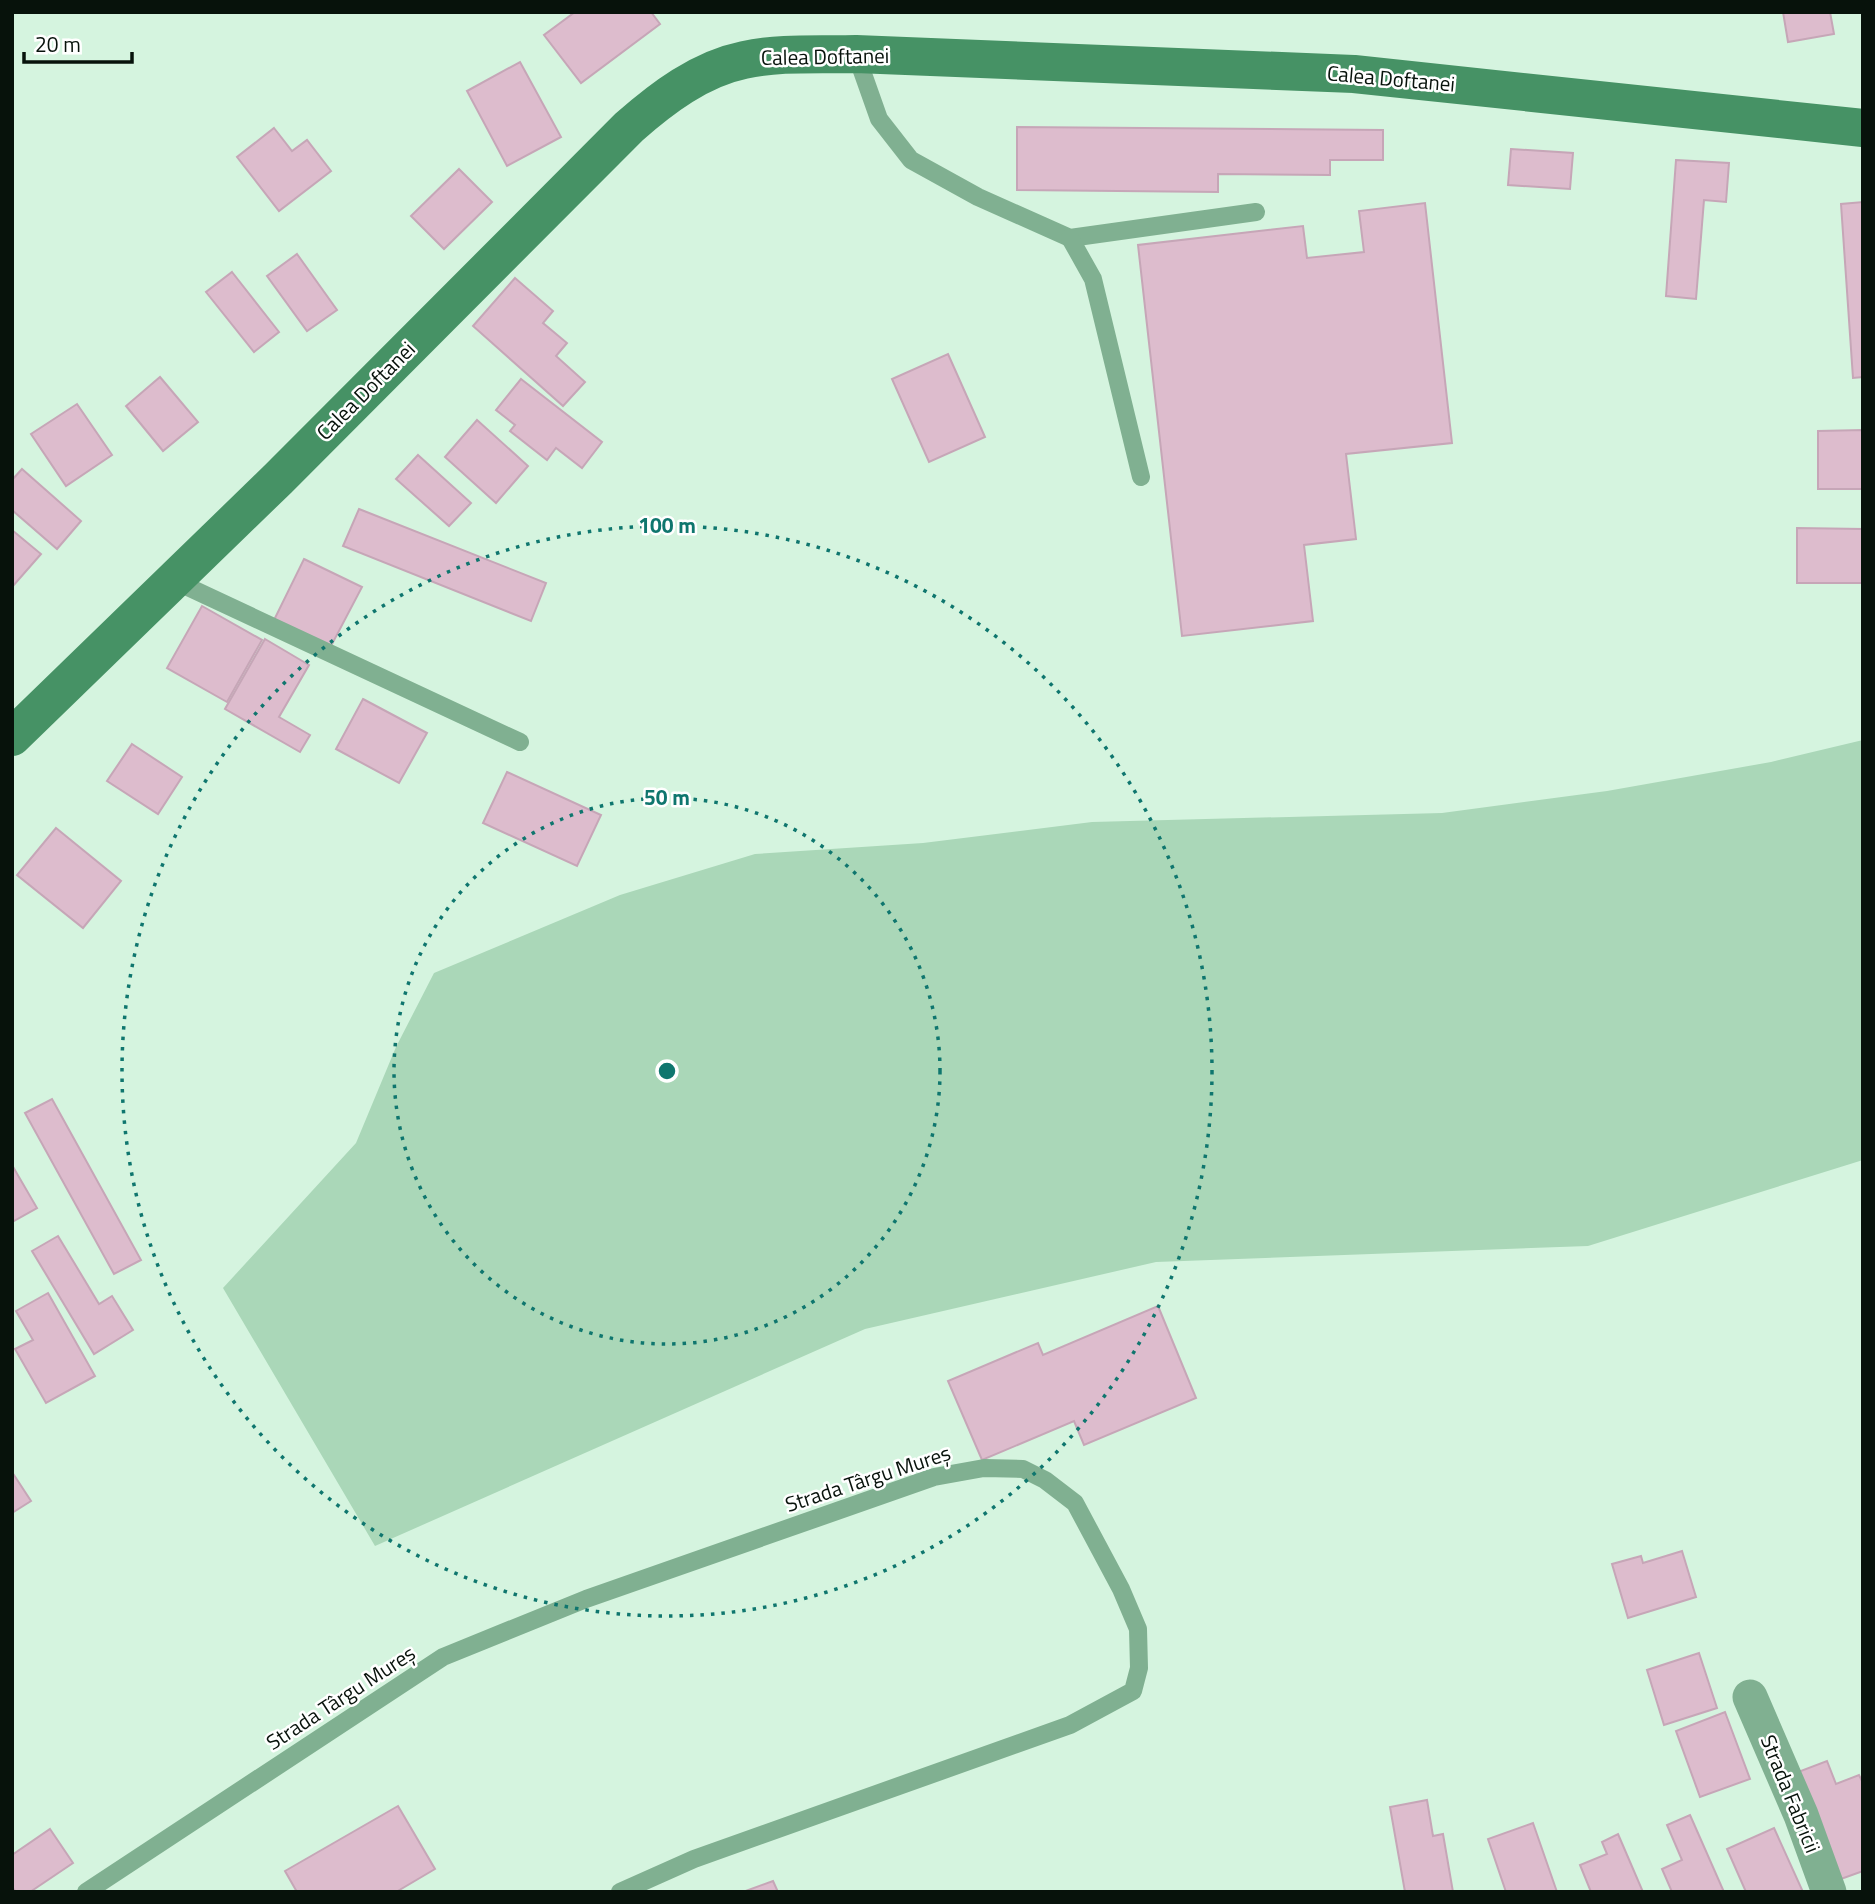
<svg xmlns="http://www.w3.org/2000/svg" width="1875" height="1904" font-family="'Titillium Web',sans-serif">
<rect width="100%" height="100%" fill="#d5f4df"/>
<!-- green -->
<path fill="#aad7b8" d="M 1863,740 L 1863,1160 L 1588,1246 L 1156,1262 L 865,1329 L 375,1546 L 223,1288 L 356,1143 L 396,1047 L 434,973 L 620,895 L 755,854 L 923,843 L 1092,822 L 1442,813 L 1607,791 L 1771,762 Z"/>
<!-- building -->
<g fill="#ddbccd" stroke="#c6a6b7" stroke-width="2">
<path d="M 575,12 L 651,12 L 660,24 L 581,83 L 544,35 Z"/>
<path d="M 1783,12 L 1830,12 L 1834,34 L 1788,42 Z"/>
<path d="M 520,62 L 561,137 L 507,166 L 467,91 Z"/>
<path d="M 1017,127 L 1383,130 L 1383,160 L 1330,160 L 1330,175 L 1218,174 L 1218,192 L 1017,190 Z"/>
<path d="M 274,128 L 292,151 L 307,140 L 331,171 L 279,211 L 237,157 Z"/>
<path d="M 1511,149 L 1573,153 L 1570,189 L 1508,185 Z"/>
<path d="M 1676,160 L 1729,163 L 1726,202 L 1704,200 L 1696,299 L 1666,296 Z"/>
<path d="M 459,169 L 492,202 L 444,249 L 411,216 Z"/>
<path d="M 1863,202 L 1863,377 L 1853,378 L 1841,204 Z"/>
<path d="M 1425,203 L 1452,443 L 1346,454 L 1356,539 L 1304,545 L 1313,621 L 1182,636 L 1138,245 L 1303,226 L 1307,258 L 1364,252 L 1359,211 Z"/>
<path d="M 297,254 L 337,310 L 307,331 L 267,276 Z"/>
<path d="M 232,272 L 279,332 L 254,352 L 206,292 Z"/>
<path d="M 515,278 L 553,311 L 543,323 L 567,343 L 556,356 L 585,382 L 563,406 L 473,326 Z"/>
<path d="M 948,354 L 985,437 L 929,462 L 892,379 Z"/>
<path d="M 160,377 L 198,422 L 163,451 L 126,406 Z"/>
<path d="M 521,379 L 602,442 L 582,468 L 556,448 L 547,460 L 510,431 L 515,425 L 496,410 Z"/>
<path d="M 77,404 L 112,455 L 66,486 L 31,434 Z"/>
<path d="M 477,420 L 528,466 L 496,503 L 445,457 Z"/>
<path d="M 1863,430 L 1863,489 L 1818,489 L 1818,431 Z"/>
<path d="M 418,455 L 471,503 L 449,526 L 396,479 Z"/>
<path d="M 22,469 L 81,521 L 57,549 L 12,510 L 12,480 Z"/>
<path d="M 359,509 L 546,583 L 531,621 L 343,546 Z"/>
<path d="M 1797,528 L 1863,529 L 1863,583 L 1797,583 Z"/>
<path d="M 12,530 L 41,554 L 13,586 L 12,586 Z"/>
<path d="M 304,559 L 362,587 L 330,648 L 274,620 Z"/>
<path d="M 202,606 L 262,640 L 227,702 L 167,668 Z"/>
<path d="M 265,639 L 309,665 L 279,717 L 310,735 L 300,752 L 225,709 Z"/>
<path d="M 363,699 L 427,733 L 399,783 L 336,749 Z"/>
<path d="M 132,744 L 182,777 L 158,814 L 107,781 Z"/>
<path d="M 507,772 L 601,815 L 577,866 L 483,823 Z"/>
<path d="M 56,828 L 121,881 L 83,928 L 17,875 Z"/>
<path d="M 52,1099 L 141,1260 L 114,1274 L 25,1113 Z"/>
<path d="M 12,1165 L 37,1208 L 12,1222 Z"/>
<path d="M 58,1236 L 99,1304 L 112,1296 L 133,1330 L 94,1354 L 32,1251 Z"/>
<path d="M 48,1293 L 95,1376 L 46,1403 L 15,1349 L 33,1340 L 16,1311 Z"/>
<path d="M 1158,1306 L 1196,1398 L 1084,1445 L 1074,1421 L 982,1460 L 948,1381 L 1038,1343 L 1043,1355 Z"/>
<path d="M 12,1472 L 31,1501 L 12,1513 Z"/>
<path d="M 1682,1551 L 1696,1597 L 1628,1618 L 1612,1564 L 1641,1556 L 1643,1563 Z"/>
<path d="M 1699,1653 L 1717,1708 L 1664,1725 L 1647,1670 Z"/>
<path d="M 1725,1712 L 1750,1779 L 1700,1797 L 1676,1731 Z"/>
<path d="M 1827,1761 L 1836,1784 L 1859,1775 L 1863,1783 L 1863,1871 L 1841,1879 L 1798,1772 Z"/>
<path d="M 1427,1800 L 1433,1836 L 1443,1834 L 1453,1892 L 1405,1892 L 1390,1807 Z"/>
<path d="M 398,1806 L 435,1869 L 396,1892 L 297,1892 L 285,1871 Z"/>
<path d="M 1690,1815 L 1724,1892 L 1672,1892 L 1662,1869 L 1682,1860 L 1667,1825 Z"/>
<path d="M 1533,1823 L 1557,1892 L 1506,1892 L 1488,1839 Z"/>
<path d="M 1774,1828 L 1803,1892 L 1746,1892 L 1727,1849 Z"/>
<path d="M 50,1829 L 73,1863 L 30,1892 L 16,1892 L 12,1887 L 12,1855 Z"/>
<path d="M 1618,1834 L 1643,1892 L 1591,1892 L 1580,1865 L 1607,1854 L 1602,1842 Z"/>
<path d="M 773,1881 L 778,1892 L 743,1892 Z"/>
</g>
<g fill="none" stroke-linecap="round" stroke-linejoin="round">
<!-- lane -->
<g stroke="#80b091" stroke-width="18">
<path d="M 856,54 L 879,119 L 911,160 L 978,197 L 1070,238 L 1256,212"/>
<path d="M 1070,238 L 1093,279 L 1141,477"/>
<path d="M 173,580 L 520,742"/>
<path d="M 86,1892 L 443,1657 L 586,1599 L 934,1477 L 984,1468 L 1023,1469 L 1045,1480 L 1075,1503 L 1121,1589 L 1138,1629 L 1139,1668 L 1133,1691 L 1070,1725 L 694,1859 L 620,1892"/>
</g>
<!-- street -->
<path stroke="#80b091" stroke-width="35" d="M 1750,1697 L 1801,1815 L 1829,1892"/>
<!-- secondary -->
<path stroke="#469265" stroke-width="38" d="M 12,737 L 278,479 L 629,127 C 662,98 700,69 744,60 C 780,52 819,55 856,54 L 1354,74 L 1863,128"/>
</g>
<!-- distance rings -->
<g fill="none" stroke="#0f766e" stroke-width="3.5" stroke-dasharray="3.5 7">
<circle cx="667" cy="1071" r="273"/>
<circle cx="667" cy="1071" r="545"/>
</g>
<g text-anchor="middle" stroke-width="5" stroke-linejoin="round" paint-order="stroke">
<!-- street labels -->
<g font-size="21" fill="#07120b" stroke="#fff">
<text transform="translate(825 57) rotate(-1)" y="7">Calea Doftanei</text>
<text transform="translate(1391 79) rotate(5)" y="7">Calea Doftanei</text>
<text transform="translate(366 391) rotate(-45)" y="7">Calea Doftanei</text>
<text transform="translate(868 1479) rotate(-18)" y="7">Strada Târgu Mureș</text>
<text transform="translate(341 1698) rotate(-33)" y="7">Strada Târgu Mureș</text>
<text transform="translate(1790 1794) rotate(68)" y="7">Strada Fabricii</text>
</g>
</g>
<circle cx="667" cy="1071" r="10" fill="#0f766e" stroke="#fff" stroke-width="3.5"/>
<g font-size="21" text-anchor="middle" font-weight="bold" fill="#0f766e" stroke="#fff" stroke-width="5" stroke-linejoin="round" paint-order="stroke">
<text x="667" y="533">100 m</text>
<text x="667" y="805">50 m</text>
</g>
<!-- border -->
<rect width="1875" height="1904" fill="none" stroke="#07120b" stroke-width="28"/>
<!-- scale -->
<path d="M24 52v10h108v-10" fill="none" stroke="#07120b" stroke-width="3.5"/>
<text x="35" y="52" font-size="21" fill="#07120b" stroke="#ffffff" stroke-width="5" paint-order="stroke">20 m</text>
</svg>
